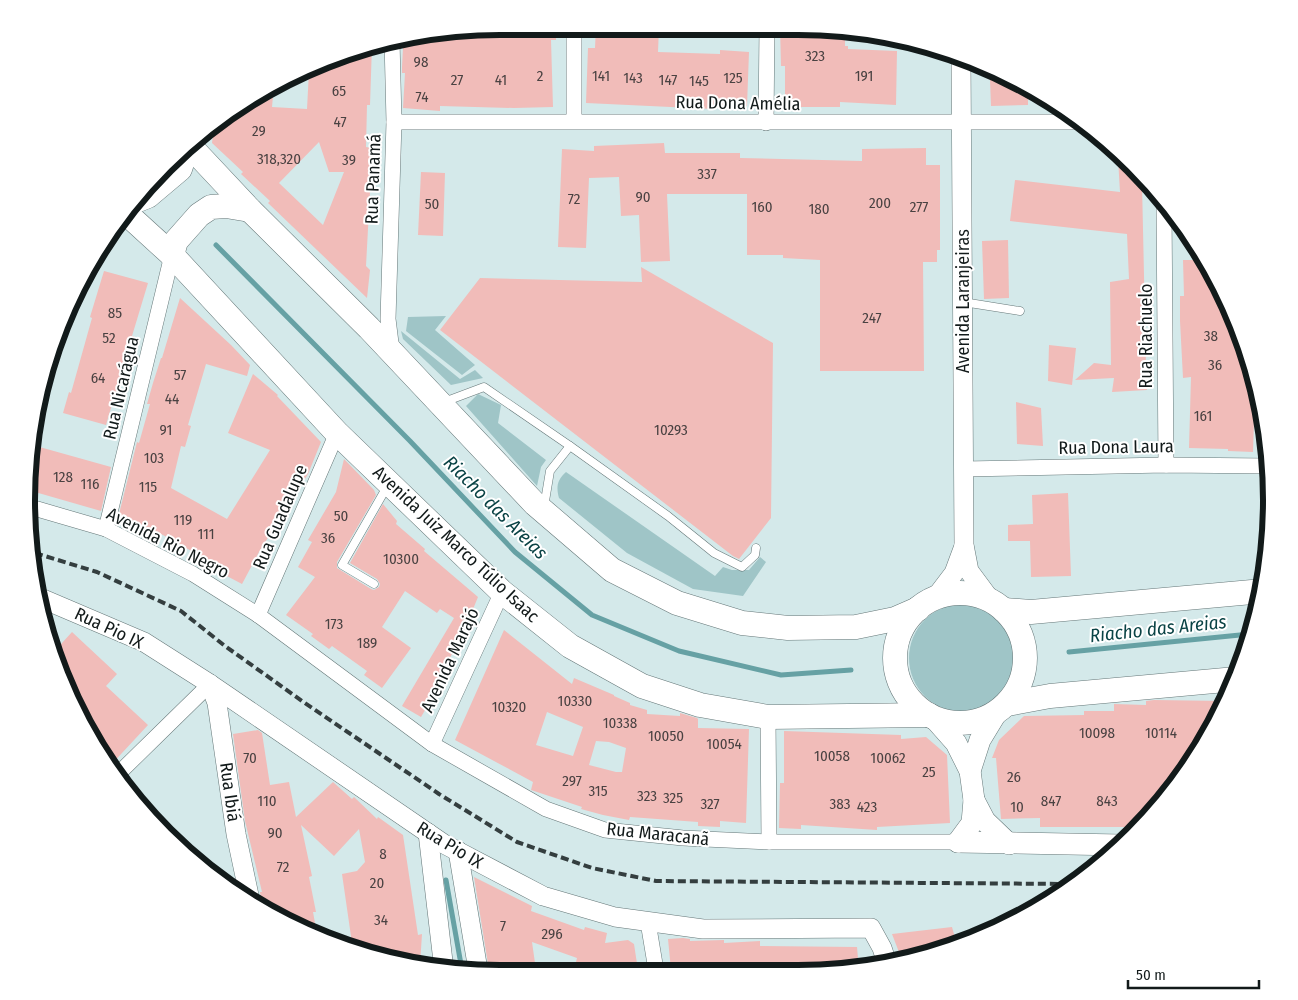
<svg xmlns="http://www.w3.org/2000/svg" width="1298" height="1000" font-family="'Fira Sans Condensed',sans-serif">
<rect width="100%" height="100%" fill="#d4e9ea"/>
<!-- green -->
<g fill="#9fc5c7">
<path d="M 446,316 L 435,330 L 475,365 L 462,375 L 406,331 L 408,317 Z"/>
<path d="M 401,331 L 460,379 L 475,370 L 483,378 L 451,385 L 403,339 Z"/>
<path d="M 478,394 L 501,405 L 498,423 L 546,460 L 541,467 L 537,486 L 466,406 Z"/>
<path d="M 566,472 L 715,576 L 723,567 L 732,570 L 749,570 L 760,557 L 766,562 L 743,596 L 693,589 L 627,553 L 559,498 C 556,487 557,480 566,472 Z"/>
<circle cx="963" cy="658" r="54"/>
</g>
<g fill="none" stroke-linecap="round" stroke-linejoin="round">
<!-- stream -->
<g stroke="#66a1a4" stroke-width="5">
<path d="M 216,245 L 410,441 L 515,552 L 592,615 L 679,651 L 781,675 L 851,670"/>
<path d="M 1069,652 L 1250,634"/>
<path d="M 446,880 L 462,970"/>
</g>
</g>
<!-- building -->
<g fill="#f1bcb9" fill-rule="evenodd">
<path d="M 500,26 L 556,26 L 556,40 L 551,40 L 553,107 L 514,108 L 440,106 L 440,111 L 403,108 L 405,73 L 402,73 L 402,67 L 403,48 L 405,48 L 406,39 Z"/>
<path d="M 596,27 L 659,27 L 658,52 L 720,54 L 720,50 L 749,52 L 747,106 L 713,105 L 713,109 L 586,103 L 588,48 L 595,48 Z"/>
<path d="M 780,27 L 829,27 L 845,30 L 845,46 L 848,46 L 848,49 L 897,51 L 896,105 L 840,102 L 840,107 L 785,107 L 785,66 L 781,66 Z"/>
<path d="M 372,45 L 370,105 L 367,105 L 366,147 L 372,148 L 372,173 L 371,173 L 366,266 L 370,270 L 367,298 L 268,203 L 270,201 L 241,174 L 243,172 L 212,143 L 214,127 L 263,90 L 274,85 L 272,107 L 307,109 L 309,71 ZM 319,142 L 329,172 L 344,172 L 323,225 L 279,183 Z"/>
<path d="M 1002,79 L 1028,93 L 1028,105 L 991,106 L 990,80 Z"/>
<path d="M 664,143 L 665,153 L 740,153 L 740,158 L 862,161 L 862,149 L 926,148 L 926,165 L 940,165 L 940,250 L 937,250 L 937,262 L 923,262 L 924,371 L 820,371 L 820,260 L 783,258 L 783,255 L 747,255 L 747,194 L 667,194 L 670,261 L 641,262 L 639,215 L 621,216 L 619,177 L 589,178 L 586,248 L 558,247 L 562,149 L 594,151 L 594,146 Z"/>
<path d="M 1118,158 L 1142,183 L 1146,368 L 1150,368 L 1150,377 L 1146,377 L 1147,390 L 1112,392 L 1114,378 L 1075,380 L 1094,363 L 1111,365 L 1110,282 L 1129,279 L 1127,234 L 1010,221 L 1015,180 L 1120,192 Z"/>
<path d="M 421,172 L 445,173 L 443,236 L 418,235 Z"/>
<path d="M 1008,240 L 1009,298 L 984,299 L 982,241 Z"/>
<path d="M 1183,260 L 1204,260 L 1236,319 L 1246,354 L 1247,388 L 1255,389 L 1253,452 L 1228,451 L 1228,449 L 1189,448 L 1191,377 L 1183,378 L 1180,321 L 1180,296 L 1184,296 Z"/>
<path d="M 641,267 L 773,343 L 771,518 L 739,559 L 733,556 L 440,330 L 480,278 L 642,282 Z"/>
<path d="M 104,271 L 148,283 L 132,336 L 134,336 L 124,372 L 117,395 L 115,394 L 106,425 L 63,413 L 69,392 L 71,393 L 92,318 L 90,317 Z"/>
<path d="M 180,298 L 231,345 L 250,365 L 247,376 L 206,364 L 188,425 L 191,426 L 185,447 L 181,446 L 171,488 L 227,519 L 270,450 L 228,433 L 253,374 L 278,395 L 277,396 L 321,442 L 308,474 L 259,552 L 242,584 L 223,574 L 225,569 L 186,548 L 186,547 L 161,534 L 118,518 L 137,442 L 139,443 L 150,404 L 147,404 L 153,383 L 161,358 L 162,358 Z"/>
<path d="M 1049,345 L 1076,348 L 1072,385 L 1048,381 Z"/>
<path d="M 1016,402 L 1041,408 L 1043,446 L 1017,444 Z"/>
<path d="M 36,446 L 111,467 L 101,511 L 28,490 L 31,462 Z"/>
<path d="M 344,459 L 374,490 L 376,495 L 337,562 L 337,568 L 371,589 L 374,590 L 379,587 L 380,584 L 377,579 L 350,563 L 383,504 L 397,521 L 396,524 L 425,549 L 424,551 L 478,597 L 459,643 L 439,675 L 444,678 L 421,717 L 402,706 L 454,618 L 440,609 L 437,613 L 405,591 L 382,627 L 411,648 L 382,688 L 364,675 L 367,671 L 332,646 L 329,649 L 311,636 L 313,634 L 286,615 L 315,577 L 298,567 L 312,542 L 308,540 L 336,492 Z"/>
<path d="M 1068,493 L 1071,576 L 1031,577 L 1030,541 L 1008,541 L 1008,525 L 1033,524 L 1032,495 Z"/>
<path d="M 504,630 L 572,684 L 574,678 L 614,695 L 614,696 L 630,703 L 630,705 L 647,710 L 647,714 L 680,716 L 680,713 L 697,718 L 698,719 L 698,728 L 749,729 L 746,823 L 720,821 L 720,827 L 698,826 L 698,822 L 630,817 L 629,820 L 603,815 L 581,809 L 582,807 L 531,790 L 533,782 L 455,740 ZM 547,712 L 583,727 L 573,756 L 536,745 ZM 596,741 L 609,742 L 626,748 L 622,772 L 616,772 L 589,765 Z"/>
<path d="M 72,632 L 117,674 L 106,686 L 148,725 L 109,767 L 52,654 Z"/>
<path d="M 1154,700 L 1225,701 L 1192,763 L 1140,827 L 1040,827 L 1040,818 L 1001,819 L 996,758 L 992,758 L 999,740 L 1024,716 L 1084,715 L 1084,711 L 1114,711 L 1114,704 L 1146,705 L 1146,701 Z"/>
<path d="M 258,730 L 262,733 L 270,785 L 289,782 L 296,817 L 333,782 L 352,799 L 354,797 L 377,819 L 378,817 L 403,835 L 418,935 L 422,934 L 420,965 L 353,950 L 342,874 L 357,871 L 365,862 L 359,829 L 334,856 L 301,825 L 312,876 L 309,877 L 316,912 L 313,912 L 317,934 L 262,906 L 260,892 L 262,892 L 245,821 L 233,734 Z"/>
<path d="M 784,731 L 901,735 L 901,739 L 926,737 L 947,755 L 950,823 L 877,827 L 877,830 L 801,825 L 801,829 L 779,828 L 780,783 L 784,783 Z"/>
<path d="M 474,877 L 532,906 L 531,911 L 584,930 L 585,927 L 607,933 L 605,943 L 628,940 L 634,944 L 638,970 L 574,970 L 577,958 L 532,942 L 536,970 L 489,970 Z"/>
<path d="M 952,927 L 957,945 L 951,949 L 902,960 L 892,934 Z"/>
<path d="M 683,938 L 690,939 L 690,941 L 724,940 L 724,943 L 760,941 L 760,946 L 857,947 L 859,970 L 671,970 L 668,939 Z"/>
</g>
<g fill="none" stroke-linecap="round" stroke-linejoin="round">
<!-- service casing -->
<g stroke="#657778" stroke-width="9">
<g id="service">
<path d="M 963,302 L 1020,311"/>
<path d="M 444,402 L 484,387 L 570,446"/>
<path d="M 544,507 L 550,471 L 570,446 L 668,516 L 714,553 L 742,567 L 755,555 L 756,548"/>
<path d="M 374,584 L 342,565 L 388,485"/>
</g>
</g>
<!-- minor casing -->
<g stroke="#657778" stroke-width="16">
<g id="minor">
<path d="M 574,120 L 574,26"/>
<path d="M 394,122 C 623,120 853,123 1083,122"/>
<path d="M 766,123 L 767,27"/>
<path d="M 1164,207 L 1166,465"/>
<path d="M 392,351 L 388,319 L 394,122 L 392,40"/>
<path d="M 964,469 L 1166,465 L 1268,466"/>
<path d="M 27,506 L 106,529 L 193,574 L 258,615 L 432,744 L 546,809 L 605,830 L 683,838 L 769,842 L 958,842"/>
<path d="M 106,529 L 172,255"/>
<path d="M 258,615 L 337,433"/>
<path d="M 768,717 L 769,842"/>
<path d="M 432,744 L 502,592"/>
<path d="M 116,776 L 210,684"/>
<path d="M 648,922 L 656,970"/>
</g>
</g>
<!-- tertiary casing -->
<g stroke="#657778" stroke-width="20">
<g id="tertiary">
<path d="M 961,57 L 964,545 L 969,571 L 992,602"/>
<path d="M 935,598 L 954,573 L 964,546"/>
<path d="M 43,599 L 144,642 L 210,684 L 444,844 L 543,896 L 615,917 L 703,929 L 871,928 L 882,948 L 887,963"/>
<path d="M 210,684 L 217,703 L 236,834 L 250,900"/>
<path d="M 428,833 L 444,970"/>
<path d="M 458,851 L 478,970"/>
</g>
</g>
<!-- secondary casing -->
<g stroke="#657778" stroke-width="22">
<g id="secondary">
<path d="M 933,717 L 956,743 L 970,771 L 974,800 L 972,823 L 958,842"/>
<path d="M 970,771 L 980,740 L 997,712"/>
<path d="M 974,800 L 985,821 L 1009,844"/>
<path d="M 958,842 L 1121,845"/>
</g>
</g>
<!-- primary casing -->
<g stroke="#657778" stroke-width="25">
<g id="primary">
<path d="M 190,146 L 250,210 L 369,328 L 535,504 L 612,570 L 677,603 L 742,623 L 788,628 L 856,627 L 895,619 L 918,609"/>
<path d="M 138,200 L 148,196 L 180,169 L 187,148"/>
<path d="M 127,214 L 172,255 L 337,433 L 502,592 L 570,646 L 642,686 L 700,705 L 768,717 L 929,715"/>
<path d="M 172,255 L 176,241 L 199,215 L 211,207 L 226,206 L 250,210"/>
<circle cx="960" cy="658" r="65"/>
<path d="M 1004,610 L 1031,612 L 1263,591"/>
<path d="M 1007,704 L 1050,696 L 1236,679"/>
</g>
</g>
<!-- service -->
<use href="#service" stroke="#fff" stroke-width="8"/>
<!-- minor -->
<use href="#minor" stroke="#fff" stroke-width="15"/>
<!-- tertiary -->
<use href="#tertiary" stroke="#fff" stroke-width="19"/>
<!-- secondary -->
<use href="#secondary" stroke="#fff" stroke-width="21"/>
<!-- primary -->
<use href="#primary" stroke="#fff" stroke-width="24"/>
<!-- rail -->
<path stroke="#343e3f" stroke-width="4" stroke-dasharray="8 4" stroke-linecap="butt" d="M 35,553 L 97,572 L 181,611 L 225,646 L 302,701 L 439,794 L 517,842 L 592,868 L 656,881 L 1073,884"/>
</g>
<g text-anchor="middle" stroke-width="4" stroke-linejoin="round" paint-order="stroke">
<!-- number labels -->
<g font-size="15" fill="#4a4242">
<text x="815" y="61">323</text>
<text x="421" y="67">98</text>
<text x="540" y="81">2</text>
<text x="601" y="81">141</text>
<text x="864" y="81">191</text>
<text x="633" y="83">143</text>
<text x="733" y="83">125</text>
<text x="457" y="85">27</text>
<text x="501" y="85">41</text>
<text x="668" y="85">147</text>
<text x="699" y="86">145</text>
<text x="339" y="96">65</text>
<text x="422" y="102">74</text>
<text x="340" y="127">47</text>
<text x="259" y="136">29</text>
<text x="279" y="164">318,320</text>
<text x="349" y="165">39</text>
<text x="707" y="179">337</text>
<text x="643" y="202">90</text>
<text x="574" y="204">72</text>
<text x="880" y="208">200</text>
<text x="432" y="209">50</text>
<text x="762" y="212">160</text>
<text x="919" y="212">277</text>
<text x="819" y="214">180</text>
<text x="115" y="318">85</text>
<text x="872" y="323">247</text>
<text x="1211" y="341">38</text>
<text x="109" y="343">52</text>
<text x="1215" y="370">36</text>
<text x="180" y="380">57</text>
<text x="98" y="383">64</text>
<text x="172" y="404">44</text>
<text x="1203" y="421">161</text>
<text x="166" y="435">91</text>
<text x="671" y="435">10293</text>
<text x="154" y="463">103</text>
<text x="63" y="482">128</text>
<text x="90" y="489">116</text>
<text x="148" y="492">115</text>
<text x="341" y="521">50</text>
<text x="183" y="525">119</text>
<text x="206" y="539">111</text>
<text x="328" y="543">36</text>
<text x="401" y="564">10300</text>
<text x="334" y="629">173</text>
<text x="367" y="648">189</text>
<text x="575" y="706">10330</text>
<text x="509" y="712">10320</text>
<text x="620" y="728">10338</text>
<text x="1097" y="738">10098</text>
<text x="1161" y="738">10114</text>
<text x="666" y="741">10050</text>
<text x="724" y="749">10054</text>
<text x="832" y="761">10058</text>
<text x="250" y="763">70</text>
<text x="888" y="763">10062</text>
<text x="929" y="777">25</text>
<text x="1014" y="782">26</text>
<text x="572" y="786">297</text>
<text x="598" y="796">315</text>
<text x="647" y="801">323</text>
<text x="673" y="803">325</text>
<text x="267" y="806">110</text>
<text x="1051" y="806">847</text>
<text x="1107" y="806">843</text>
<text x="710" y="809">327</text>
<text x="840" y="809">383</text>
<text x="867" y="812">423</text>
<text x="1017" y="812">10</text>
<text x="275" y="838">90</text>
<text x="383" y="859">8</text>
<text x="283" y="872">72</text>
<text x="377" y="888">20</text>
<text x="381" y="925">34</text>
<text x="503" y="931">7</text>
<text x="552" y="939">296</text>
</g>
<!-- street labels -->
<g font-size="18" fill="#121a1a" stroke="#fff">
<text transform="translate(738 103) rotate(1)" y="6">Rua Dona Amélia</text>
<text transform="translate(373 179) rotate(-88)" y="6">Rua Panamá</text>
<text transform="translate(963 301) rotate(-90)" y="6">Avenida Laranjeiras</text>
<text transform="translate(1146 336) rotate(-90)" y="6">Rua Riachuelo</text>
<text transform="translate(121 388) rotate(-77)" y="6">Rua Nicarágua</text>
<text transform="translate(1116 447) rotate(-1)" y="6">Rua Dona Laura</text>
<text transform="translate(280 517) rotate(-67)" y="6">Rua Guadalupe</text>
<text transform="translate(168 543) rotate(27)" y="6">Avenida Rio Negro</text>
<text transform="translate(456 544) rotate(43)" y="6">Avenida Juiz Marco Túlio Isaac</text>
<text transform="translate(109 628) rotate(25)" y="6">Rua Pio IX</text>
<text transform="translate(450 660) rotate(-65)" y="6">Avenida Marajó</text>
<text transform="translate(230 792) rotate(82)" y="6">Rua Ibiá</text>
<text transform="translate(658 834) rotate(6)" y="6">Rua Maracanã</text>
<text transform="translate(450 845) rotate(31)" y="6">Rua Pio IX</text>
</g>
<!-- water labels -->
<g font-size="19" font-style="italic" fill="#0a4345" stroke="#fff">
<text transform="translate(496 507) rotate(45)" y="7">Riacho das Areias</text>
<text transform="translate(1158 628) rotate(-6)" y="7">Riacho das Areias</text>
</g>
</g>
<!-- crop -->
<path d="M0 0H1298V1000H0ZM500 35H798A465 465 0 0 1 1263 500V500A465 465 0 0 1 798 965H500A465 465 0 0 1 35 500V500A465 465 0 0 1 500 35Z" fill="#fff" fill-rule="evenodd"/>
<path fill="none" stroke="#121a1a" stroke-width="6" d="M500 35H798A465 465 0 0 1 1263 500V500A465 465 0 0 1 798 965H500A465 465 0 0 1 35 500V500A465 465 0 0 1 500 35Z"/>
<!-- scale -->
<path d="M1128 980v8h131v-8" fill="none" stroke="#121a1a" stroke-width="2.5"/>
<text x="1136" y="980" font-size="15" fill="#121a1a" stroke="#ffffff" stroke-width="4" paint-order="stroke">50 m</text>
</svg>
